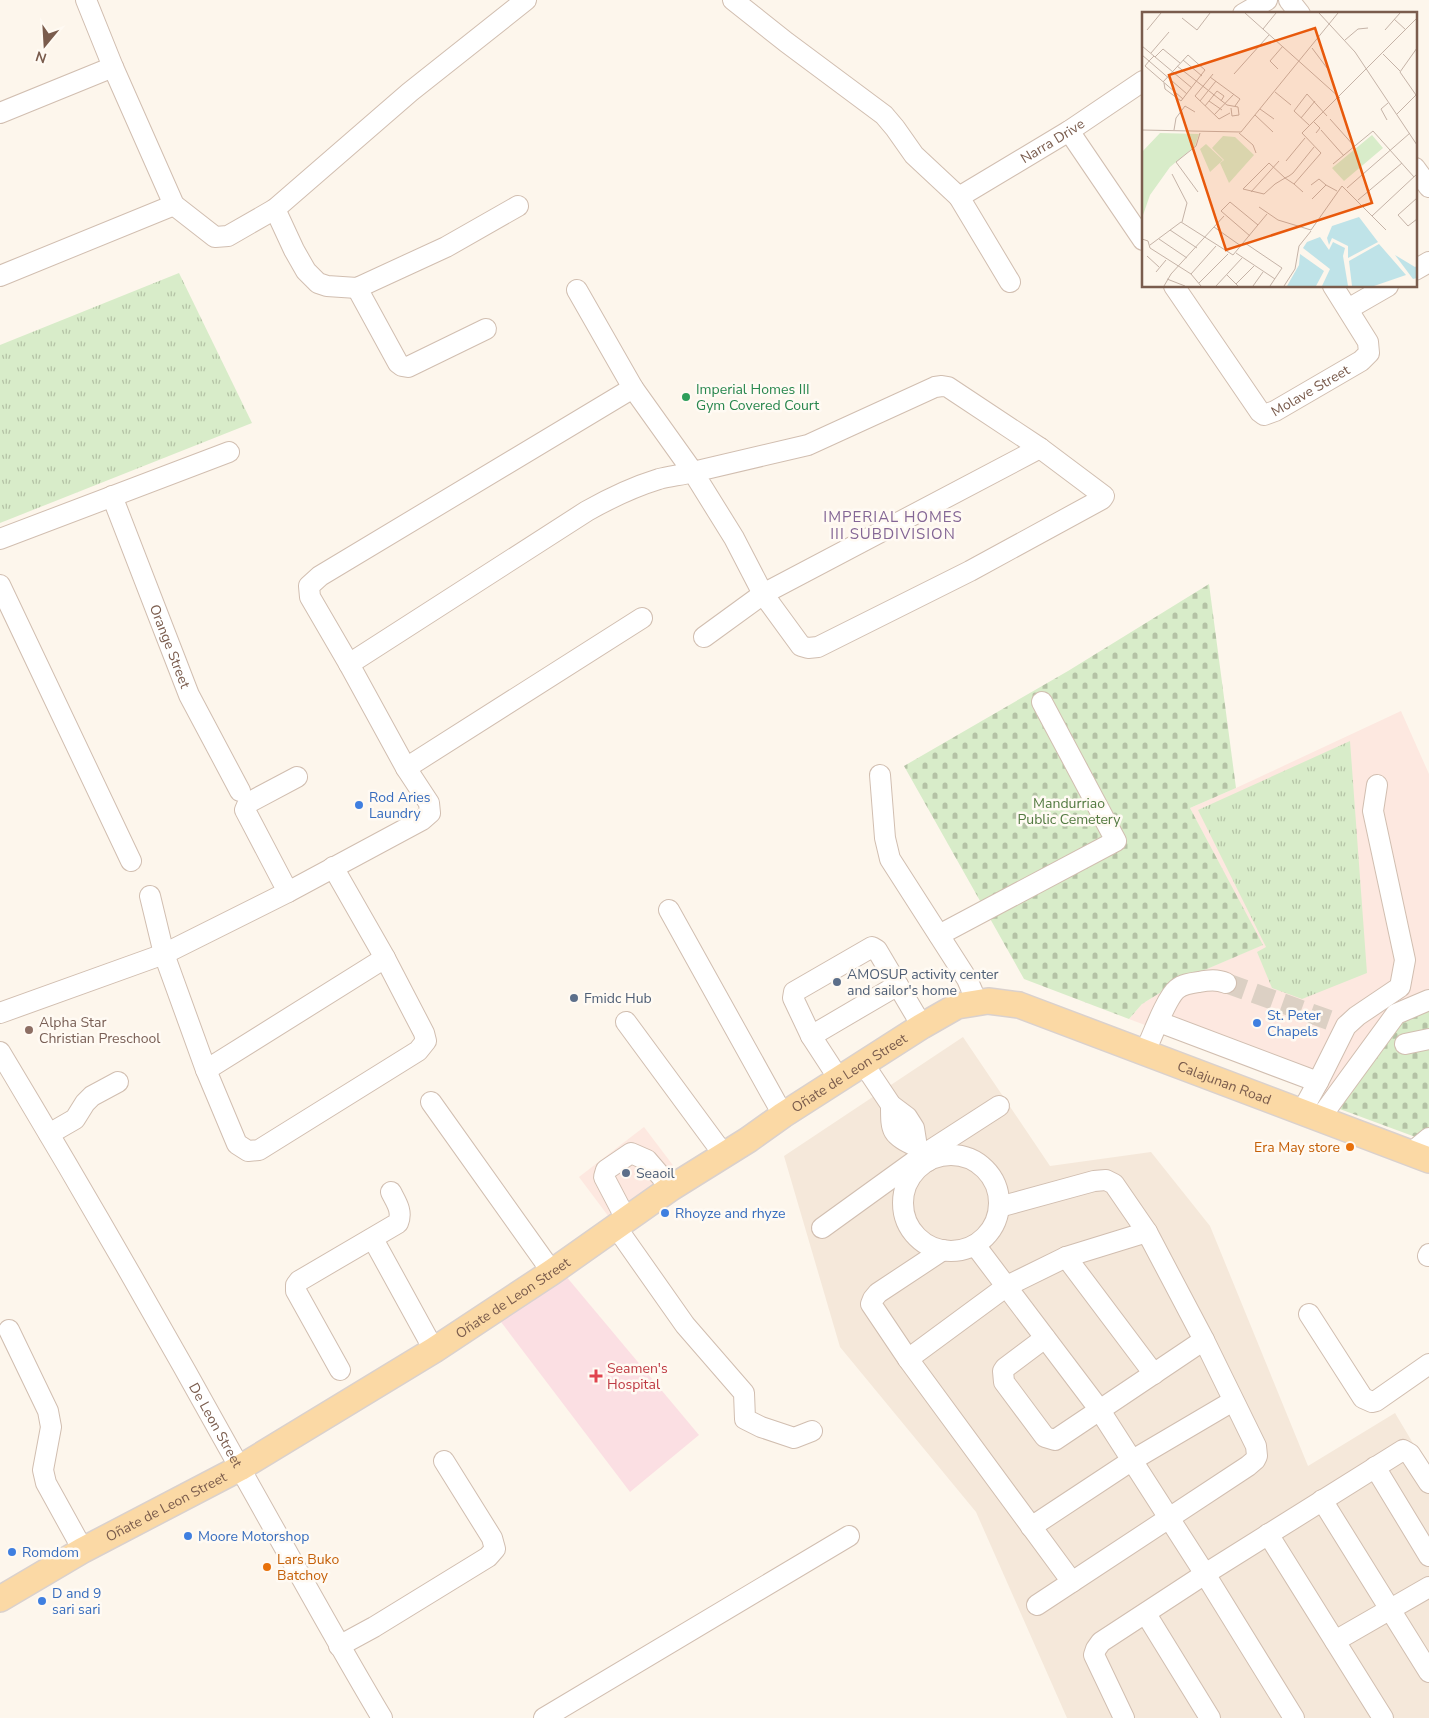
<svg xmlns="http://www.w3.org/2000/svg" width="1429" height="1718" font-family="'Nunito Sans',sans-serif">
<defs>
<pattern id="grass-tufts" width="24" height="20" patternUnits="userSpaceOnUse" patternTransform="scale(1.25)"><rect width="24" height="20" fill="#d8ecc9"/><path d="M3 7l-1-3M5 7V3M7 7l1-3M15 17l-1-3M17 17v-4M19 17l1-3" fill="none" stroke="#b4c2a5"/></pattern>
<pattern id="cemetery-stones" width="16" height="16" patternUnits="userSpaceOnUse" patternTransform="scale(1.25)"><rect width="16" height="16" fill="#d8ecc9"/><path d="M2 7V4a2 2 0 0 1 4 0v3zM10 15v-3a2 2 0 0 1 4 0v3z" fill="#b4c2a5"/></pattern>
</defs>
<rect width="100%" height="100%" fill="#fdf6ec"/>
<!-- residential -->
<path fill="#f5e8da" d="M 963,1037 L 1050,1166 L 1151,1152 L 1210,1226 L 1308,1466 L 1395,1413 L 1429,1470 L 1429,1718 L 1067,1718 L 976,1512 L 840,1347 L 784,1156 Z"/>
<!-- commercial -->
<g fill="#fde8e0">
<path d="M 1401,711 L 1429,774 L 1429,994 L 1329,1095 L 1129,1019 L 1142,1004 L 1179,981 L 1262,945 L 1190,808 L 1236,788 Z"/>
<path d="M 644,1127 L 678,1172 L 612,1221 L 579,1177 Z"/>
</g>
<!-- medical -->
<path fill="#fbdfe3" d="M 565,1275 L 699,1435 L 630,1492 L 498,1318 Z"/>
<!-- grass -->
<g fill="url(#grass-tufts)">
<path d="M 179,273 L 252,423 L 0,523 L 0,345 Z"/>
<path d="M 1350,741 L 1367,973 L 1302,999 L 1272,988 L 1257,952 L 1266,947 L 1198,810 Z"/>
</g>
<!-- cemetery -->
<g fill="url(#cemetery-stones)">
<path d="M 1209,584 L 1236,788 L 1190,808 L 1263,945 L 1179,981 L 1142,1004 L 1129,1019 L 1024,979 L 904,766 L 1068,671 Z"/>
<path d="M 1429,1007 L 1429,1142 L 1337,1108 L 1403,1017 Z"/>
</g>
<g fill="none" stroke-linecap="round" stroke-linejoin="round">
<!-- minor-tunnel -->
<path stroke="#dcd0c4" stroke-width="20" stroke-dasharray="20 10" stroke-linecap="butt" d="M 1226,983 L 1329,1020"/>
<!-- minor casing -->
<g stroke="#d1beb0" stroke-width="22">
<g id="minor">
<path d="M 86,0 L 113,67 L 174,205 L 215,237 L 228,236 L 275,209 L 410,92 L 526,0"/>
<path d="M 733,0 L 786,42 L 884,115 L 895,128 L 914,155 L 959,197 L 1010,282"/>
<path d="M 1289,0 L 1300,14"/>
<path d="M 1243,14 L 1267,0"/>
<path d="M 0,113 L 113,67"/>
<path d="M 1069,131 L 1143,240"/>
<path d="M 1415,168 L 1429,187"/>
<path id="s1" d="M 959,197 L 1069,131 L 1143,81"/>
<path d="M 275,209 L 294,250 L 306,271 L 318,283 L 327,286 L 357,288 L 446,247 L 518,206"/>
<path d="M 1415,270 L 1429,262"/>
<path d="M 0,276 L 174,205"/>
<path id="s2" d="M 1174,286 L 1260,412 L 1264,415 L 1275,411 L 1361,361 L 1369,353 L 1368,342 L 1333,286"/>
<path d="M 357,288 L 398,363 L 402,366 L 408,367 L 486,329"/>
<path d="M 1348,309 L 1388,286"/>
<path id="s3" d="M 112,496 L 189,695 L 240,791"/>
<path d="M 0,539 L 229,452"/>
<path d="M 0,585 L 131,861"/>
<path d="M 704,637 L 763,594 L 1040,448"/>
<path d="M 349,664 L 587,511 C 610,498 633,487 659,479 C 670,476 682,475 693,472 L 808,445 L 935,387 L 942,386 L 948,387 L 1040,448 L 1104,496 L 1102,499 L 970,571 L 818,647 L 808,648 L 801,646 L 763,594 L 734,538 L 693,472 L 633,388 L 577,290"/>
<path d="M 406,768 L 642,618"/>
<path d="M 880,775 L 885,838 L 890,859 L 967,979 L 977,1002"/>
<path d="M 288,892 L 245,810 L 248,803 L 297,777"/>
<path d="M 150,896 L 164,954 L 206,1070 L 237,1144 L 248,1151 L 259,1150 L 418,1051 L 426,1041 L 424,1033 L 385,958 L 333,867"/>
<path d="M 669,910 L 783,1115"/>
<path d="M 939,935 L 1116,841 L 1042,702"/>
<path d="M 0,1013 L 164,954 L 288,892 L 422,820 L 430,813 L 429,803 L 406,768 L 349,664 L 310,597 L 309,586 L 320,576 L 633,388"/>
<path d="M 626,1022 L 724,1155"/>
<path d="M 1159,1022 L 1318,1082"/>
<path d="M 811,1036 L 898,985"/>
<path d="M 1405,1044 L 1429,1039"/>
<path id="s4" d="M 0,1052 C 83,1190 163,1329 241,1470 C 288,1553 333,1636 382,1718"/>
<path d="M 1145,1052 C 1152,1037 1166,998 1177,989 C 1183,984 1192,983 1199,982 C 1209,980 1217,979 1226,983"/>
<path d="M 863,1063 L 891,1105 L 907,1117 L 914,1128 L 917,1147 L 928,1161"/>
<path d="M 206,1070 L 385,958"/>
<path d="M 839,1079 L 811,1036 L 793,998 L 794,992 L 872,947 L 877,950 L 922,1026"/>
<path d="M 431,1102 L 552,1272"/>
<path d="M 891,1105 C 891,1133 891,1134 917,1147"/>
<path d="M 1302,1111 L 1318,1082 L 1346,1026 L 1357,1016 L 1400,987 L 1405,960 L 1373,811 L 1377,785"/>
<path d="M 1320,1118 L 1396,1014 L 1429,1000"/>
<path d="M 49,1134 L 75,1119 L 85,1103 L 92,1096 L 118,1082"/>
<path d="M 1411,1153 L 1429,1138"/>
<circle cx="951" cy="1203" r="48"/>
<path d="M 999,1207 L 1094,1181 L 1106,1180 L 1114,1184 L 1147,1232 L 1204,1340 L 1256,1446 L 1257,1456 L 1255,1460 L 1248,1466 L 1037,1605"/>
<path d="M 626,1219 L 604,1177 L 606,1170 L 631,1153 L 647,1160 L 671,1188"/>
<path d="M 616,1227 L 685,1325 L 744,1393 L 745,1419 L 761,1427 L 794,1438 L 812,1431"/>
<path d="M 822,1228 L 923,1155 L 999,1106"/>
<path d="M 373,1239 L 434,1350"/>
<path d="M 975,1245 L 1099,1409 L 1205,1574 L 1294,1718"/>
<path d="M 943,1250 L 878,1293 L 873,1299 L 871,1304 L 908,1359 L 1072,1582"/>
<path d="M 1428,1256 L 1429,1254"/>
<path d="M 1066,1257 L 1154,1374"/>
<path d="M 1309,1314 L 1363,1398 L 1372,1402 L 1376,1401 L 1429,1364"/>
<path d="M 9,1330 L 48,1411 L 51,1427 L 43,1470 L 46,1483 L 83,1550"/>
<path d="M 1045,1338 L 1005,1368 L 1003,1371 L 1004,1382 L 1045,1437 L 1055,1440 L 1204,1340"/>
<path d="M 908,1359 L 1007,1286 L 1066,1257 L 1147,1232"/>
<path d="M 340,1370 L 296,1291 L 296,1285 L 299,1281 L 398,1223 C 403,1211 396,1202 391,1192"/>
<path d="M 1375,1467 L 1429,1556"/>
<path d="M 1322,1500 L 1429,1672"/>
<path d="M 1031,1527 L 1131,1461 L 1233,1401"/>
<path d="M 1268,1534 L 1383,1718"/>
<path d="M 1146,1614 L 1210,1718"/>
<path d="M 1335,1641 L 1429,1587"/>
<path d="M 339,1646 L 374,1627 L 488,1557 L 495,1549 L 492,1538 L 444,1461"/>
<path d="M 544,1718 L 849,1536"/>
<path d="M 1124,1718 L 1094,1655 L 1096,1649 L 1101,1642 L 1205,1574 L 1403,1450 L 1410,1454 L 1429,1483"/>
</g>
</g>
<!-- major casing -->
<g stroke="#dad1cd" stroke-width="28">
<g id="major">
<path id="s5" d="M 0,1599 L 83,1550 L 240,1468 L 434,1350 L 552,1272 L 671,1188 L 748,1140 L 783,1115 L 922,1026 L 957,1006 L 988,1001 L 1019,1005 L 1429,1160"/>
</g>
</g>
<!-- minor -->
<use href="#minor" stroke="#fff" stroke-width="20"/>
<!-- major -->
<use href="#major" stroke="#fbd9a5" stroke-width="25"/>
</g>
<!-- markers -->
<circle fill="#2e9e5b" stroke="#fffaf3" stroke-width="2" cx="686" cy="397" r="5"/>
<g fill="#3f7fe0" stroke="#fffaf3" stroke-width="2">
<circle cx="359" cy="805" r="5"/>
<circle cx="1257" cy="1023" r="5"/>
<circle cx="665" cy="1213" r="5"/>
<circle cx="188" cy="1536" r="5"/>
<circle cx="12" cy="1552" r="5"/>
<circle cx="42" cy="1601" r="5"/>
</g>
<g fill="#5c6f8a" stroke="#fffaf3" stroke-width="2">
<circle cx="837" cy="982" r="5"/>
<circle cx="574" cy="998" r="5"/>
<circle cx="626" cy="1173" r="5"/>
</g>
<circle fill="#8d6e63" stroke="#fffaf3" stroke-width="2" cx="29" cy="1030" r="5"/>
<g fill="#e8710a" stroke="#fffaf3" stroke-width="2">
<circle cx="1350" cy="1147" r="5"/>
<circle cx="267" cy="1567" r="5"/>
</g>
<path fill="#e0444e" stroke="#fffaf3" stroke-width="2" d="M593.5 1368.5h5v5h5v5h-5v5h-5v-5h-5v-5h5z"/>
<g text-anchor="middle" stroke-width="5" stroke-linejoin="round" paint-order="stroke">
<!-- street labels -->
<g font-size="14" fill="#7a5c4d" stroke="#fffaf3">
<text dy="5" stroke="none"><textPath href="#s1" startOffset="109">Narra Drive</textPath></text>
<text dy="5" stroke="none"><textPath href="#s2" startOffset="210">Molave Street</textPath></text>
<text dy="5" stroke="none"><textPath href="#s3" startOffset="161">Orange Street</textPath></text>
<text dy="5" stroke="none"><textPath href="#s5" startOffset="1000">Oñate de Leon Street</textPath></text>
<text dy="5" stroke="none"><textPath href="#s5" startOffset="1409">Calajunan Road</textPath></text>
<text dy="5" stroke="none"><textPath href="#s5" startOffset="595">Oñate de Leon Street</textPath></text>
<text dy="5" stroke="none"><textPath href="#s4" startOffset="431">De Leon Street</textPath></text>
<text dy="5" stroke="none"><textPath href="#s5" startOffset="190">Oñate de Leon Street</textPath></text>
</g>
<!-- leisure labels -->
<g font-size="14" fill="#27864d" stroke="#fffaf3" text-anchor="start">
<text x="696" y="394">Imperial Homes III<tspan x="696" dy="16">Gym Covered Court</tspan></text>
</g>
<!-- shop labels -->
<g font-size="14" fill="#366cbe" stroke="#fffaf3" text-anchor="start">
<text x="369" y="802">Rod Aries<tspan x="369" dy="16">Laundry</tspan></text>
<text x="1267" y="1020">St. Peter<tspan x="1267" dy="16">Chapels</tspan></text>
<text x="675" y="1218">Rhoyze and rhyze</text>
<text x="198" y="1541">Moore Motorshop</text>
<text x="22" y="1557">Romdom</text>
<text x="52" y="1598">D and 9<tspan x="52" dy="16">sari sari</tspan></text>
</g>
<!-- park labels -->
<g font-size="14" fill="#537a41" stroke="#fffaf3">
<text x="1069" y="808">Mandurriao<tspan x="1069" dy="16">Public Cemetery</tspan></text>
</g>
<!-- service labels -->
<g font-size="14" fill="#4e5e75" stroke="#fffaf3" text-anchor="start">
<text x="847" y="979">AMOSUP activity center<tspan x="847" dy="16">and sailor's home</tspan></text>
<text x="584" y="1003">Fmidc Hub</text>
<text x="636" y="1178">Seaoil</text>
</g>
<!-- education labels -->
<g font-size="14" fill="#785e54" stroke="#fffaf3" text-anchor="start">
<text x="39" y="1027">Alpha Star<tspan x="39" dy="16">Christian Preschool</tspan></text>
</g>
<!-- food labels -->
<g font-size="14" fill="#c56008" stroke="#fffaf3" text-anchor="end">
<text x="1340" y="1152">Era May store</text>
<text x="277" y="1564" text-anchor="start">Lars Buko<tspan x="277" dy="16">Batchoy</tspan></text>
</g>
<!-- health labels -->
<g font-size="14" fill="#be3a42" stroke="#fffaf3" text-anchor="start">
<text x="607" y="1373">Seamen's<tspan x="607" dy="16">Hospital</tspan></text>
</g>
<!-- neighbourhood labels -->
<g font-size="15" letter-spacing="1" fill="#846695" stroke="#fffaf3">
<text x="893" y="522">IMPERIAL HOMES<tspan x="893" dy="17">III SUBDIVISION</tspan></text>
</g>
</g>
<!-- overview -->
<g transform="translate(1142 12)">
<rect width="275" height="275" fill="#fdf6ec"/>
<path d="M 230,123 L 241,136 L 202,169 L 190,156 ZM 64,132 L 81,148 L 68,160 L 58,137 Z" fill="#d8ecc9"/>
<path d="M 18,121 L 57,122 L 53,134 L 28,155 L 8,183 L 0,206 L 0,140 ZM 81,124 L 93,125 L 112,143 L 87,171 L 78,151 L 82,148 L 70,136 Z" fill="#d8ecc9"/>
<path d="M 217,205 L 236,230 L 206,246 L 206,234 L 190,226 L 187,233 L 185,226 L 190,214 ZM 178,225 L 187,238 L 191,230 L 203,236 L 201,244 L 206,274 L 180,274 L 188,257 L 161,236 L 165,230 ZM 237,232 L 264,263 L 232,274 L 210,274 L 207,249 ZM 158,242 L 182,259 L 174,274 L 145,274 L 157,253 ZM 253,243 L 273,255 L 275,254 L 275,266 L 271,267 Z" fill="#bfe3e8"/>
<path fill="none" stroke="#c5b3a7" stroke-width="1" d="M 103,1 L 198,86M 177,1 L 213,40 L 275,133M 40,6 L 55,18 L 68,1M 252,7 L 264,18M 121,17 L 134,1M 5,18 L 19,1M 243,18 L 258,1M 203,28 L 216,17 L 226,16M 0,34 L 50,76M 170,36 L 185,56M 9,41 L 27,20M 241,42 L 258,59M 0,43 L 7,49 L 3,54 L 41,87M 12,44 L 7,49 L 45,82M 13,45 L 21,37 L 38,51M 41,48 L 60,64M 35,54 L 85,93 L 96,95 L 97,103 L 90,104 L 89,96M 136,57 L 128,49 L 141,34M 71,62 L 53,84 L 77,107 L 88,101M 92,62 L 127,23M 68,65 L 98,87 L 93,94M 21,70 L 46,43 L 63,58 L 39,89 L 23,77 L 22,71M 133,80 L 149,93M 274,83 L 258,60 L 275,36M 58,89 L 74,69M 67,89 L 80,98M 63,94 L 75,79 L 82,84 L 79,89M 118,97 L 132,107M 255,102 L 275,82M 72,103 L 92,82M 113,103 L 131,120M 159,106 L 173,89M 188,107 L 213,135M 245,108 L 239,97 L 246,91M 171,109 L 178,116 L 174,121M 167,113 L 152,99 L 165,82 L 185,104M 0,118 L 99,120 L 196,1M 32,118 L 34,106 L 43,94 L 53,100M 179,118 L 202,144M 97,121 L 111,133 L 114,141M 144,149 L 163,126M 191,152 L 231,119 L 272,165M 30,162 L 45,191 L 40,210M 152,172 L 179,141 L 160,121 L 275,6M 169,173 L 177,167 L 184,173M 205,176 L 268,121M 56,180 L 34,150 L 54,134 L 58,121M 109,180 L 137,149M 161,180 L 152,172 L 143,166 L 127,151 L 101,177 L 122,182 L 133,172 L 143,166 L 147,164 L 151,161 L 172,135M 275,186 L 256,203 L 266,214 L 275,207M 170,187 L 184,173 L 195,179M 216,188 L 260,151M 117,195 L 136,208 L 169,218 L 200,174 L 244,218M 230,204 L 275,162M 72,215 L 99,234M 28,218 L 55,236M 108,224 L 79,199 L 88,190 L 116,213M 0,227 L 6,229 L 8,236 L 49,262 L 59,274M 17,227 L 45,246M 103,231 L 140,256 L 128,274M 8,233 L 39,210 L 91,243 L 125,202M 94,241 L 133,267M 5,244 L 17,255M 14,260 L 24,248M 49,262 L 74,234M 85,263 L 96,274M 25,267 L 43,274M 57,271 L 86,242M 94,272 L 112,254M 22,274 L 29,262 L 82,204M 74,274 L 100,246M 111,274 L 121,260M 142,274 L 153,257 L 157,234 L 169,219"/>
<path fill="#e8590c" fill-opacity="0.15" stroke="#e8590c" stroke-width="2.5" d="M 173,16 L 230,191 L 84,238 L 27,63 Z"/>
<rect width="275" height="275" fill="none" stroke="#7a5c4d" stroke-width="2.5"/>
</g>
<!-- north arrow -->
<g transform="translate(45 45) rotate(198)" stroke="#fffaf3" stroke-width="4" paint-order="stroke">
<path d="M0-4L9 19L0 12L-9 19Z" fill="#7a5c4d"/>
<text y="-8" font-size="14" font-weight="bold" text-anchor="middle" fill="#7a5c4d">N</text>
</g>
</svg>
